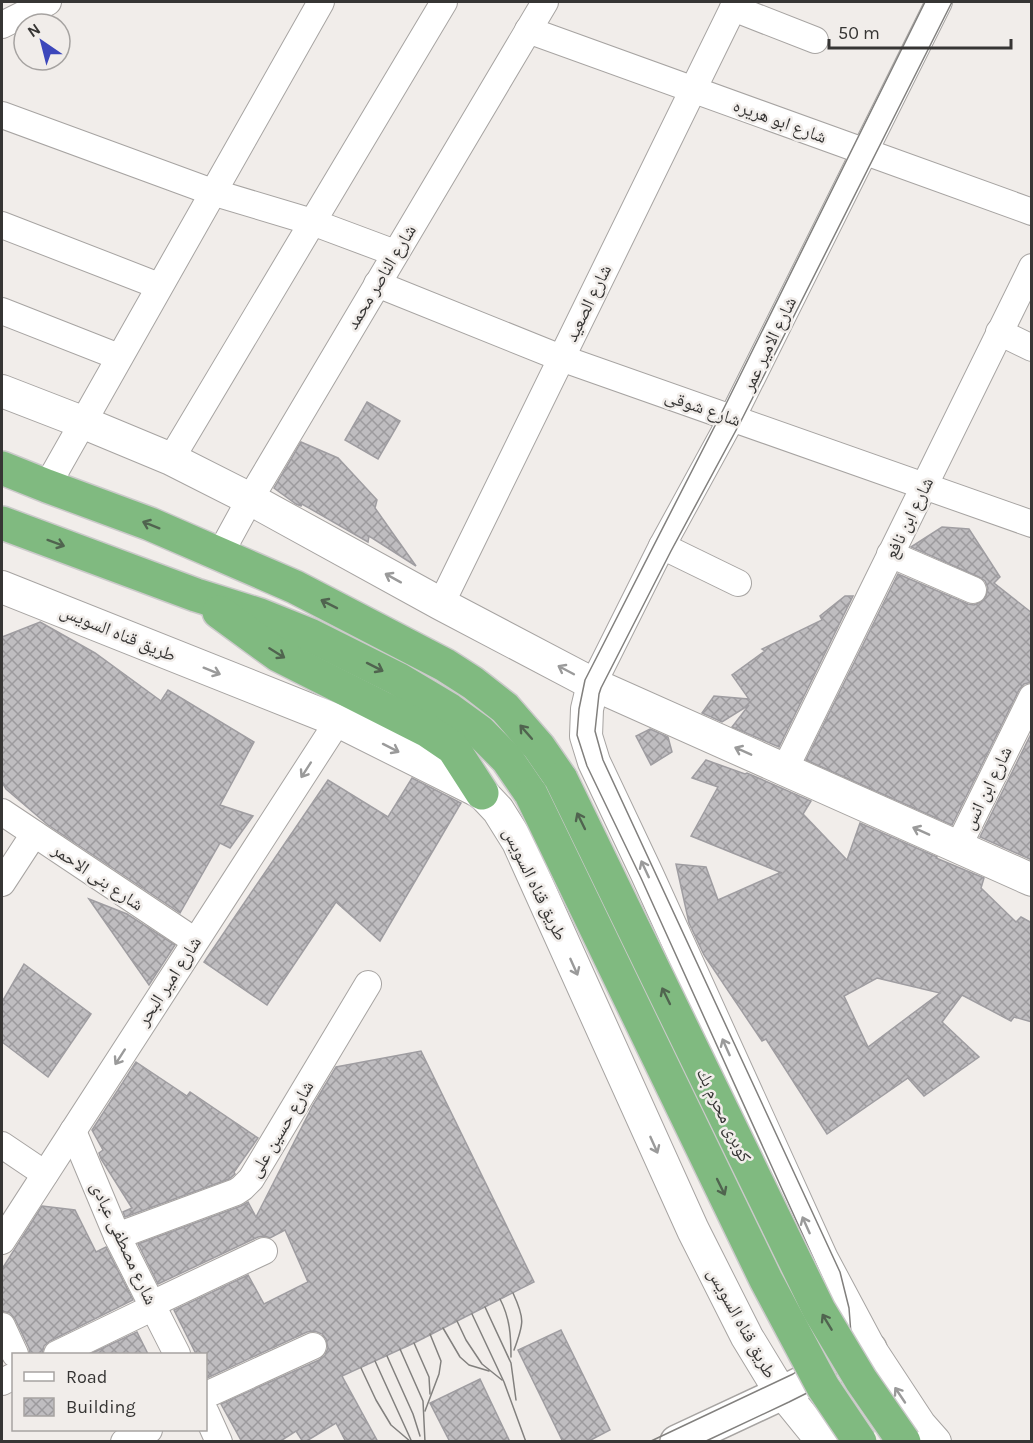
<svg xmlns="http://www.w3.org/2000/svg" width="1033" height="1443" font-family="Karla,'Noto Naskh Arabic',sans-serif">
<defs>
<pattern id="building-cross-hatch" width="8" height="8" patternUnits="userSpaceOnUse" patternTransform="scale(1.5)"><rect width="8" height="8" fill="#bfbdc0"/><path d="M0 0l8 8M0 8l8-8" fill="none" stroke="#9c9a9d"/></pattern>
</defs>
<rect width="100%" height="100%" fill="#f1edea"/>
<!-- building -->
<g fill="url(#building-cross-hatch)" stroke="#9f9da1" stroke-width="1.5" fill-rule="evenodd">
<path d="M 367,402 L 400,421 L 378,459 L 345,440 Z"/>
<path d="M 301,442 L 338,458 L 377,500 L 375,508 L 416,566 L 369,536 L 368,542 L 302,504 L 301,506 L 296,504 L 274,488 Z"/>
<path d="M 942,527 L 969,529 L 1000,577 L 994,583 L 1032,613 L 1032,682 L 1024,684 L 1019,690 L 952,825 L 806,760 L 898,574 L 968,604 L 974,605 L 981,602 L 986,596 L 988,588 L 985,581 L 979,577 L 911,547 Z"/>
<path d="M 845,596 L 853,596 L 779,747 L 732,727 L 749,705 L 722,722 L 702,713 L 714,696 L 749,699 L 732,675 L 765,651 L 762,649 L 822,620 L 820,616 Z"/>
<path d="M 40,622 L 95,653 L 161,701 L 168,690 L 254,742 L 220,805 L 253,816 L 230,848 L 220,843 L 180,913 L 48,825 L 6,789 L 2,782 L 2,637 Z"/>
<path d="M 650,729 L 668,737 L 672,752 L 651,765 L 636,736 Z"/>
<path d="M 1032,732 L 1032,860 L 980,837 Z"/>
<path d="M 706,760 L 745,774 L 747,773 L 811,801 L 803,814 L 847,860 L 860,823 L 937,857 L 936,858 L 984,878 L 981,888 L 1016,922 L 1021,917 L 1032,923 L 1032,1022 L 1014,1017 L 1011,1021 L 962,995 L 942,1022 L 979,1057 L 924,1096 L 908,1078 L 827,1134 L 766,1039 L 762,1041 L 704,955 L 689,923 L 676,864 L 706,867 L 718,900 L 779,873 L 782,873 L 691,836 L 718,787 L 692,778 ZM 877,978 L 940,993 L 868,1047 L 844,996 Z"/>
<path d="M 412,778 L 461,803 L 380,941 L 336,902 L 267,1005 L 204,962 L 328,780 L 388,817 Z"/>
<path d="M 89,899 L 127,914 L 175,945 L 149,985 Z"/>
<path d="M 24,964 L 91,1014 L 48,1077 L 2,1042 L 2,1002 Z"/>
<path d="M 421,1051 L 534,1282 L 414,1343 L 342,1376 L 378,1442 L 346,1442 L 336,1423 L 305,1442 L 303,1442 L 296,1431 L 279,1442 L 242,1442 L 221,1404 L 319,1360 L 325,1355 L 328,1348 L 326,1339 L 322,1334 L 315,1331 L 307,1332 L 207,1378 L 206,1376 L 206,1354 L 196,1354 L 174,1310 L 248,1275 L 264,1304 L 308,1282 L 285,1230 L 270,1238 L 265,1236 L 258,1237 L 158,1284 L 138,1244 L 241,1206 L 248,1202 L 256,1217 L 313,1105 L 336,1067 Z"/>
<path d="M 136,1062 L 187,1096 L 190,1092 L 258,1138 L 234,1172 L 235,1174 L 229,1179 L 125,1217 L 123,1212 L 132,1208 L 101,1159 L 99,1153 L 103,1150 L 92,1130 Z"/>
<path d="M 42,1206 L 75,1210 L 96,1252 L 106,1247 L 133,1300 L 50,1341 L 44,1346 L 42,1354 L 30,1354 L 29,1348 L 15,1319 L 10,1313 L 2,1311 L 2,1269 Z"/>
<path d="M 561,1330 L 610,1430 L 587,1442 L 563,1442 L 518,1350 Z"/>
<path d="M 137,1332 L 148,1354 L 90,1354 Z"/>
<path d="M 480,1379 L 510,1442 L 450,1442 L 430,1403 Z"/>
</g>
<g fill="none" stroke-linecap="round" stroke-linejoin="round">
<!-- minor casing -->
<g stroke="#a7a4a2" stroke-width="28">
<g id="minor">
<path d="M 733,8 L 815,40"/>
<path d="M 2,25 L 48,2"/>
<path d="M 528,30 L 1032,212"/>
<path d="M 2,115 L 212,192 L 312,222 L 395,253"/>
<path d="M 2,225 L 159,286"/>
<path d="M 377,284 L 561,358 L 1032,524"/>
<path d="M 2,311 L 119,357"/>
<path d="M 999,332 L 1032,348"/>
<path d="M 171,459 L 444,2"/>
<path d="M 47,486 L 321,2"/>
<path d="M 662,546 L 738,583"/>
<path d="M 220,554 L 250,499 L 545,2"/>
<path d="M 890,554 L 973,590"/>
<path d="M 441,604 L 736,2"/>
<path d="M 593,684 L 662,546 L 732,418 L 939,2"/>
<path d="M 785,769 L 1032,267"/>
<path d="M 2,812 L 195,941"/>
<path d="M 958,847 L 1032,697"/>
<path d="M 2,883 L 34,834"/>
<path d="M 73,1131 L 117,1236 L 177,1354"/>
<path d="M 2,1145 L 45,1174"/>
<path d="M 117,1236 L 236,1192 L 242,1188 L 251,1179 L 368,984"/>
<path d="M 2,1241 L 338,721"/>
<path d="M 152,1304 L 264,1251"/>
<path d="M 2,1326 L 15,1354"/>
<path d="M 57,1354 L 154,1307"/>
<path d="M 2,1382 L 14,1376"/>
<path d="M 206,1395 L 313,1346"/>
<path d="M 206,1413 L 219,1442"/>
<path d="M 124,1442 L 149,1430"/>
</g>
</g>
<!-- tertiary casing -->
<g stroke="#a7a4a2" stroke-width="34">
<g id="tertiary">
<path d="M 2,391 L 82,422 L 171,459 L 250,499 L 441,604 L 593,684 L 1032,880"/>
<path d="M 2,587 L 338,721 L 482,793 L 498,810 L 518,842 L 693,1230 L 747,1337 L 775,1383 L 823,1442"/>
<path d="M 593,684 L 587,709 L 586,736 L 594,762 L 647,874 L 822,1259 L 870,1349 L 920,1425 L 935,1442"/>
</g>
</g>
<!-- secondary casing -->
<g stroke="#a7a4a2" stroke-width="36">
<path id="secondary" d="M 677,1442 L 782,1393 L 870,1349"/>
</g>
<!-- motorway casing -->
<g stroke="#cbcaca" stroke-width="36">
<g id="motorway">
<path d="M 2,468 L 47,486 L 150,524 L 295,587 L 445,665 L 473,683 L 505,708 L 539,747 L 561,779"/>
<path d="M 2,523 L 196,595 L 260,615 L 310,635 L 398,679 L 450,710 L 479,731 L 507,759 L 531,794"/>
<path d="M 219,612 L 278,655 L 428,731 L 453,748 L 482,793"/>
</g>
</g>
<!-- minor -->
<use href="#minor" stroke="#fff" stroke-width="26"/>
<!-- tertiary -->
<use href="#tertiary" stroke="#fff" stroke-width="32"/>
<!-- secondary -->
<use href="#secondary" stroke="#fff" stroke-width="33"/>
<!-- motorway -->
<use href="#motorway" stroke="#80ba80" stroke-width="33"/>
<!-- tram -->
<g stroke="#82807e" stroke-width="1.5">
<path d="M 513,1293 C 525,1319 524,1323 514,1350"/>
<path d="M 500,1299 C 510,1318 511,1336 511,1357"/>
<path d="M 485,1307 L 511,1363 L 516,1400"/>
<path d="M 472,1314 L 504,1382 L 526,1442"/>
<path d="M 457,1321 L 466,1340 L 482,1364 L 502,1380"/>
<path d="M 443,1328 L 460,1357 L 469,1365 L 489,1371"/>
<path d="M 414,1343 L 429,1377 L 430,1394"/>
<path d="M 400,1349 L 423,1401 L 425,1442"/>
<path d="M 387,1356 L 413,1414 L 420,1436"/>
<path d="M 375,1361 L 411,1440"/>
<path d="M 361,1368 L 376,1400 L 391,1425 L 411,1442"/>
<path d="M 425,1411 L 439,1374 L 441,1361 L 430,1334"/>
<path d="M 649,1442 L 793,1374 L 819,1356 L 831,1324 L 830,1295 L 641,878 L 587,766 L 577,735 L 579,709 L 585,680 L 721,414 L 925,2"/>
<path d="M 704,1442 L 789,1402 L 831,1381 L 845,1361 L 851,1334 L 849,1308 L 840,1272 L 603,760 L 595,731 L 599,694 L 601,688 L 671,551 L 741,421 L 952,2"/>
</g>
<!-- motorway-bridge casing -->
<g stroke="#cbcaca" stroke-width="36" stroke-linecap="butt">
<g id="motorway-bridge">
<path d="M 561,779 L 819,1310 L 861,1380 L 904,1442"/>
<path d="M 531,794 L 766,1280 L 823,1387 L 860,1442"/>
</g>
</g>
<!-- motorway-bridge -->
<use href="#motorway-bridge" stroke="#80ba80" stroke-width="33"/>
</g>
<!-- one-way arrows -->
<defs><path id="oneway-shaft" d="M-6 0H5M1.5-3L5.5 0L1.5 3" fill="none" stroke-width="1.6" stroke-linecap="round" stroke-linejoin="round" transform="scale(1.5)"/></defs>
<g stroke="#50644f">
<use href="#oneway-shaft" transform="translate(151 525) rotate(-158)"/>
<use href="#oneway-shaft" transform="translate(56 543) rotate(20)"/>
<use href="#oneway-shaft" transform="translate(329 604) rotate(-153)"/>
<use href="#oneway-shaft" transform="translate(277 653) rotate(32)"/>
<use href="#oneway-shaft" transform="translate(375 667) rotate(27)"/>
<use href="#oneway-shaft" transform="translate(526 732) rotate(-131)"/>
<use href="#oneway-shaft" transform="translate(581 821) rotate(-116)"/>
<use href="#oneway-shaft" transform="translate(666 996) rotate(-116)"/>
<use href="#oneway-shaft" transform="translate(721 1187) rotate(64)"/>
<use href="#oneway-shaft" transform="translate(827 1322) rotate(-121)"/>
</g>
<g stroke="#9a9a9a">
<use href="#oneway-shaft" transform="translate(393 578) rotate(-151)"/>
<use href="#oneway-shaft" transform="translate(566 670) rotate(-152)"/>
<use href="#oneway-shaft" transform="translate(212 671) rotate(22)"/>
<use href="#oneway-shaft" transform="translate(391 748) rotate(27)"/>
<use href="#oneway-shaft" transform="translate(743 751) rotate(-156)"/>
<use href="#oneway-shaft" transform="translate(306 770) rotate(123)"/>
<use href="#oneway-shaft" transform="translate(921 831) rotate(-156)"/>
<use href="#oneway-shaft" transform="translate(645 869) rotate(-115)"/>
<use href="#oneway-shaft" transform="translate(574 967) rotate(66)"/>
<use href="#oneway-shaft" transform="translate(726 1047) rotate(-114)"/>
<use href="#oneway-shaft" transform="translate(120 1057) rotate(123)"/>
<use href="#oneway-shaft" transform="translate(654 1145) rotate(66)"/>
<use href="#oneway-shaft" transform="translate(806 1225) rotate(-114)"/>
<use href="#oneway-shaft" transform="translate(900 1395) rotate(-124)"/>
</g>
<g text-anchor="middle" stroke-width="5" stroke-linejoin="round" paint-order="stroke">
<!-- street labels -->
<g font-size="18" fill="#363534" stroke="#f1edea">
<text transform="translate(780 121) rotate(20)" y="6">شارع ابو هريره</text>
<text transform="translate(381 277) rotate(-59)" y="6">شارع الناصر محمد</text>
<text transform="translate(588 303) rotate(-64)" y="6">شارع الصعيد</text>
<text transform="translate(769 344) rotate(-64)" y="6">شارع الامير عمر</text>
<text transform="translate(703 408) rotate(19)" y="6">شارع شوقى</text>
<text transform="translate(909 518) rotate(-64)" y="6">شارع ابن نافع</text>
<text transform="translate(118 633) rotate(22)" y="6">طريق قناه السويس</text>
<text transform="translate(987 788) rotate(-64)" y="6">شارع ابن انس</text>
<text transform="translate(98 877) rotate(34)" y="6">شارع بنى الاحمر</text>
<text transform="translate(535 884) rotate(64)" y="6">طريق قناه السويس</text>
<text transform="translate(169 981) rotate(-57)" y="6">شارع امير البحر</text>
<text transform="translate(724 1115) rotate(64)" y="6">كوبرى محرم بك</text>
<text transform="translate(281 1129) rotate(-59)" y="6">شارع حسين على</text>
<text transform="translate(124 1243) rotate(65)" y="6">شارع مصطفى عبادى</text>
<text transform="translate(742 1323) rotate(61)" y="6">طريق قناه السويس</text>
</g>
</g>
<!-- border -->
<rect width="1033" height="1443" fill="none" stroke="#363534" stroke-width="6"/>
<!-- legend -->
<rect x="12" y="1353" width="195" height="78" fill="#f1edea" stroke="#a6a3a1" stroke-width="1.5"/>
<rect x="24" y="1372" width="30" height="9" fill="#ffffff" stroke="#a6a3a1" stroke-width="1.5"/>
<text x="66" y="1383" font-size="18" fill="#363534">Road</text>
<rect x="24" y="1398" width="30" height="18" fill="url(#building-cross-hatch)" stroke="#a6a3a1" stroke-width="1.5"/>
<text x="66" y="1413" font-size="18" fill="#363534">Building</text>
<!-- north arrow -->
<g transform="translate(42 42) rotate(325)"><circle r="28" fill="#f1edea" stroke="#a6a3a1" stroke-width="1.5"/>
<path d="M0-4.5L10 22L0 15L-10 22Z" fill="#3c47bb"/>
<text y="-9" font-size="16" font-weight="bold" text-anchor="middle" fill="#363534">N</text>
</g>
<!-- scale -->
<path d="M829 39v9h182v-9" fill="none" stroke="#363534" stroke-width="3"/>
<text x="838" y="39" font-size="18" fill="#363534" stroke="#f1edea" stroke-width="4.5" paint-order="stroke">50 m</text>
</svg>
